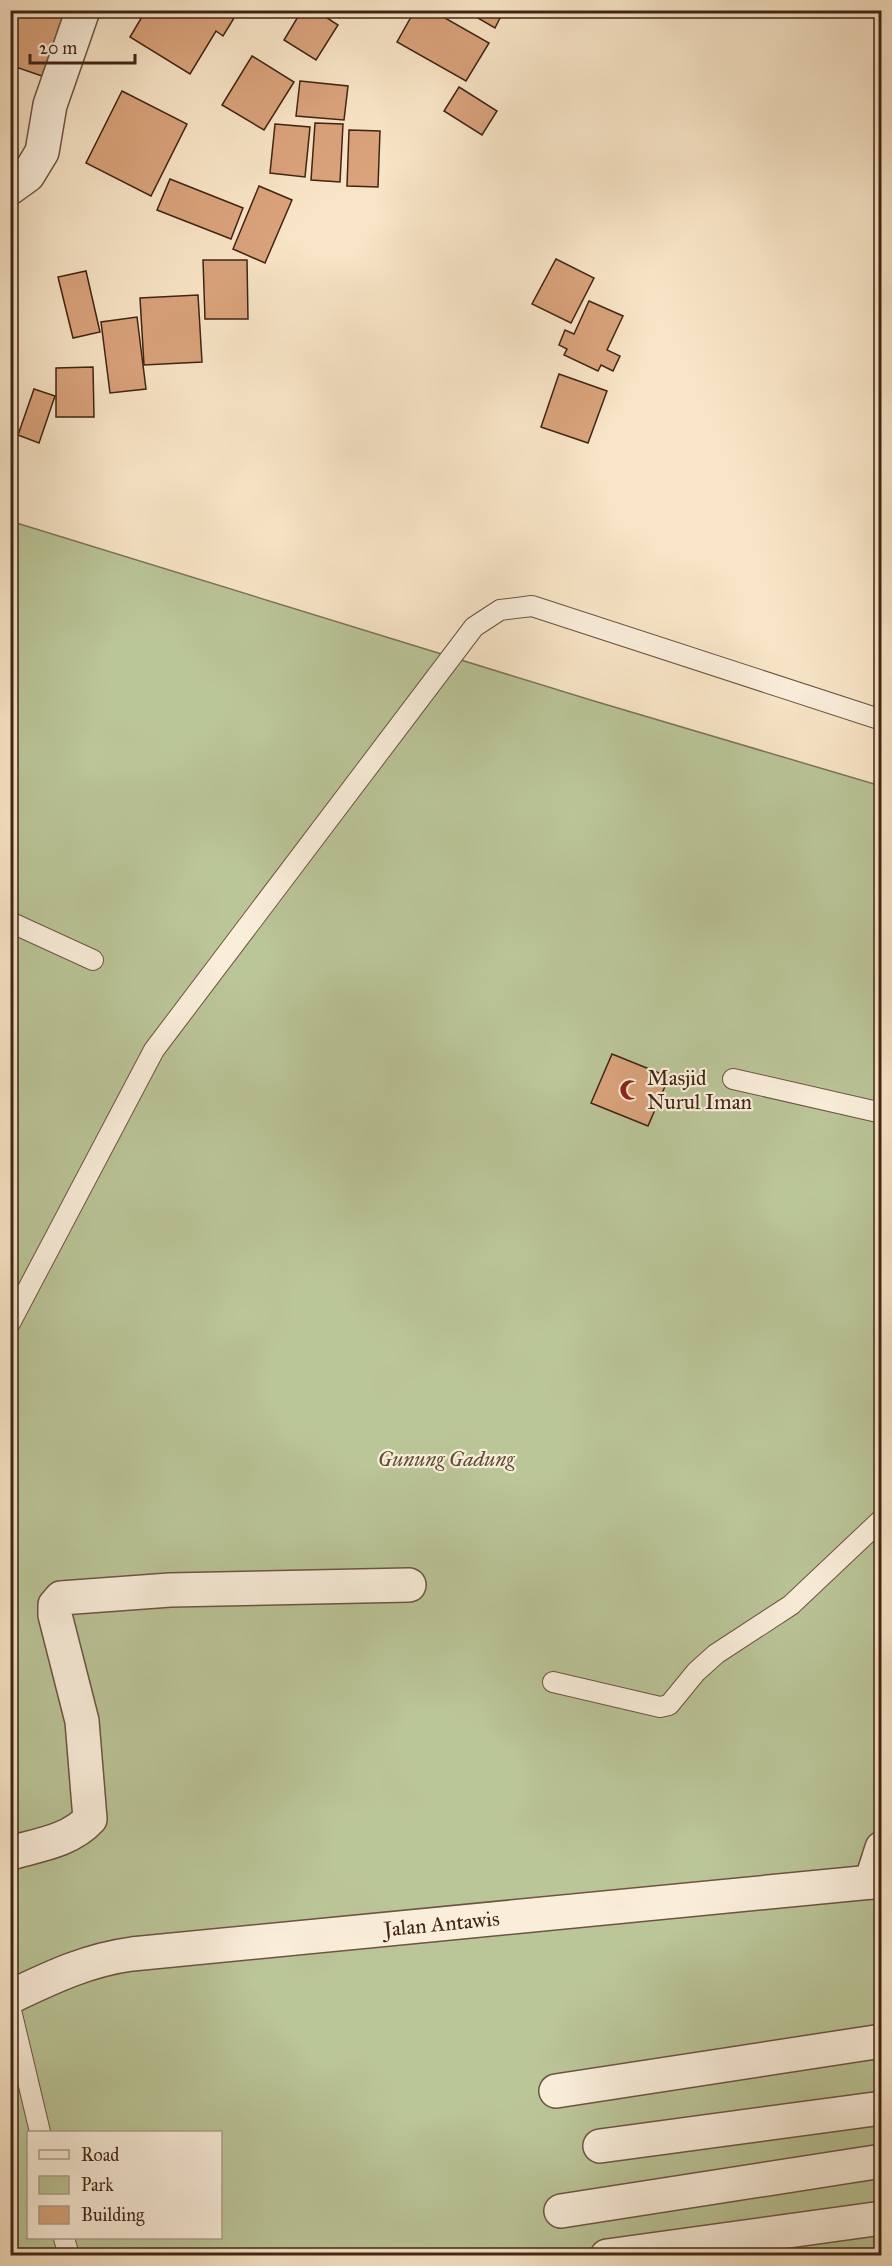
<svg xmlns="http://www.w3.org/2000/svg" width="892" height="2266" font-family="'IM FELL Great Primer',serif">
<rect width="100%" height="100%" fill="#f8e5c7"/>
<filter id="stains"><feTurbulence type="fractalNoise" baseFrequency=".00333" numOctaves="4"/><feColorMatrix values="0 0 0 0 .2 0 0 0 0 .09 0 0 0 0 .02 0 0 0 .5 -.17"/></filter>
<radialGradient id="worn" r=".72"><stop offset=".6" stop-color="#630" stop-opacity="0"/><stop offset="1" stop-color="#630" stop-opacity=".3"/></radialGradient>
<!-- green -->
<path fill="#bac598" stroke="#7d7456" stroke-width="1.5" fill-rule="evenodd" d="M 10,521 L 594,701 L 881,786 L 881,2255 L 11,2255 ZM 28,2132 L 220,2132 L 220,2238 L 28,2238 Z"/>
<!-- building -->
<g fill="#daa37c" stroke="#402414" stroke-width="1.5">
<path d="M 12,10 L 48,10 L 63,16 L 42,76 L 10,65 Z"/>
<path d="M 146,10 L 239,10 L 223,36 L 216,31 L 190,74 L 130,37 Z"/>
<path d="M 302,10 L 315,10 L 338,25 L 316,60 L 284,40 Z"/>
<path d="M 415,10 L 431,10 L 489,43 L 466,81 L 397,42 Z"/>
<path d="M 464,10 L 504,10 L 495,28 Z"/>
<path d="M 252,56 L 294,82 L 264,130 L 222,105 Z"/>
<path d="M 300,81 L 348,86 L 344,120 L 296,116 Z"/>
<path d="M 459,87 L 497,111 L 482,135 L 444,111 Z"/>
<path d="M 122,91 L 187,124 L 151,196 L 86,163 Z"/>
<path d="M 315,123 L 343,124 L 340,182 L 311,180 Z"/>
<path d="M 275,124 L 310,127 L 305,177 L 270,173 Z"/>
<path d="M 349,130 L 380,131 L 378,187 L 347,186 Z"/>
<path d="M 170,179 L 243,208 L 231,239 L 157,210 Z"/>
<path d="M 259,186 L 292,200 L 265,263 L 233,249 Z"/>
<path d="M 556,259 L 594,278 L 571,323 L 532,304 Z"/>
<path d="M 203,260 L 247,260 L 248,319 L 205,319 Z"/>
<path d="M 86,271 L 100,332 L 73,338 L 58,277 Z"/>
<path d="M 198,295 L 202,362 L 144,365 L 140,298 Z"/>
<path d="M 589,301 L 623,316 L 607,350 L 620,356 L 613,371 L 601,365 L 598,371 L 564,355 L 567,349 L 559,345 L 565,330 L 574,334 Z"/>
<path d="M 137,317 L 146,389 L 110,393 L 101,322 Z"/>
<path d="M 93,367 L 94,417 L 56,417 L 56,368 Z"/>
<path d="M 559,374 L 607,391 L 588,443 L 541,427 Z"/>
<path d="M 34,389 L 55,396 L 39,443 L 18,435 Z"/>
<path d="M 612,1054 L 669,1077 L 648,1126 L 591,1103 Z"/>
</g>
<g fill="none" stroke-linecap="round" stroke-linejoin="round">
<!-- service casing -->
<g stroke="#6e5441" stroke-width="22">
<g id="service">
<path d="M 10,922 L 93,960"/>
<path d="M 733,1079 L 882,1113"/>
<path d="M 10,1323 L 154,1050 L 474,627 L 500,610 L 532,606 L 882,720"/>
<path d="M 553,1682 L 660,1707 L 669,1705 L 696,1672 L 716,1654 L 791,1605 L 882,1519"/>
<path d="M 10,2006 L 40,2132"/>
<path d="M 64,2238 L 69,2256"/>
</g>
</g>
<!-- minor casing -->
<g stroke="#6e5441" stroke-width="36">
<g id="minor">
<path d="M 10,188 L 28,175 L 42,152 L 50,105 L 83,10"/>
<path d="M 10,1853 C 38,1845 70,1841 90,1819 L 82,1721 L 55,1615 L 55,1605 L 61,1598 L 170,1590 L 409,1585"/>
<path d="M 871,1882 L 882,1848"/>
<path id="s1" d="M 10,1997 C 50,1978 87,1960 132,1954 L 882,1881"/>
<path d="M 556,2091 L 882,2041"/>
<path d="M 600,2146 L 882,2108"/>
<path d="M 561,2211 L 882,2161"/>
<path d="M 607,2256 L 882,2218"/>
</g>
</g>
<!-- service -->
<use href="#service" stroke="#faeedb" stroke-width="20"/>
<!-- minor -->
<use href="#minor" stroke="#faeedb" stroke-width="33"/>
</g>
<!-- icons -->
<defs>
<g id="mosque-bare" transform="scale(1.62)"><path d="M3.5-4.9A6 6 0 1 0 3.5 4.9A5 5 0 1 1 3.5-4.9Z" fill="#8f2418" stroke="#faeedb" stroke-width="2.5" paint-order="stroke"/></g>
</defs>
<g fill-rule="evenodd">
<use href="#mosque-bare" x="630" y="1090"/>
</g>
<g text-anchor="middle" stroke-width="4.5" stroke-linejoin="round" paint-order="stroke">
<!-- poi labels -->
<g font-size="21" fill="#402414" stroke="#faeedb" text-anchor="start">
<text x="647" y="1085">Masjid<tspan x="647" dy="24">Nurul Iman</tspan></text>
</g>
<!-- park labels -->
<g font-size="21" font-style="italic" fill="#5e4c35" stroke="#faeedb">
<text x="446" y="1466">Gunung Gadung</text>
</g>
<!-- street labels -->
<g font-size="21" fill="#402414" stroke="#faeedb">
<text dy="7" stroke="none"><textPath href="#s1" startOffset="441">Jalan Antawis</textPath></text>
</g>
</g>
<!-- margin -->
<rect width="892" height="2266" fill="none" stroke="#f8e5c7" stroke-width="36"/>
<rect x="12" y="12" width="868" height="2242" fill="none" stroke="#402414" stroke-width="3"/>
<rect x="18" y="18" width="856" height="2230" fill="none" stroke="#402414" stroke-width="1.5"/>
<!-- legend -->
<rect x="27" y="2131" width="195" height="108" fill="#faeedb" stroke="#b09d8b" stroke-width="1.5"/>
<rect x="39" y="2150" width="30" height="9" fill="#faeedb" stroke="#b09d8b" stroke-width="1.5"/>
<text x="81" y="2161" font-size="18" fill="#402414">Road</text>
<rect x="39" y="2176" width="30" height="18" fill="#bac598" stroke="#b09d8b" stroke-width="1.5"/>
<text x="81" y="2191" font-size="18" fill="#402414">Park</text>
<rect x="39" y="2206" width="30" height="18" fill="#daa37c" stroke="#b09d8b" stroke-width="1.5"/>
<text x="81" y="2221" font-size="18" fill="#402414">Building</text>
<!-- scale -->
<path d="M30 54v9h105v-9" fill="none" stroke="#402414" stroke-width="3"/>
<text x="39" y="54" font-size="18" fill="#402414" stroke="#faeedb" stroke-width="4.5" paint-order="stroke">20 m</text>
<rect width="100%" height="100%" filter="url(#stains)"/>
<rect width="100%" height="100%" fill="url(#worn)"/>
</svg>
